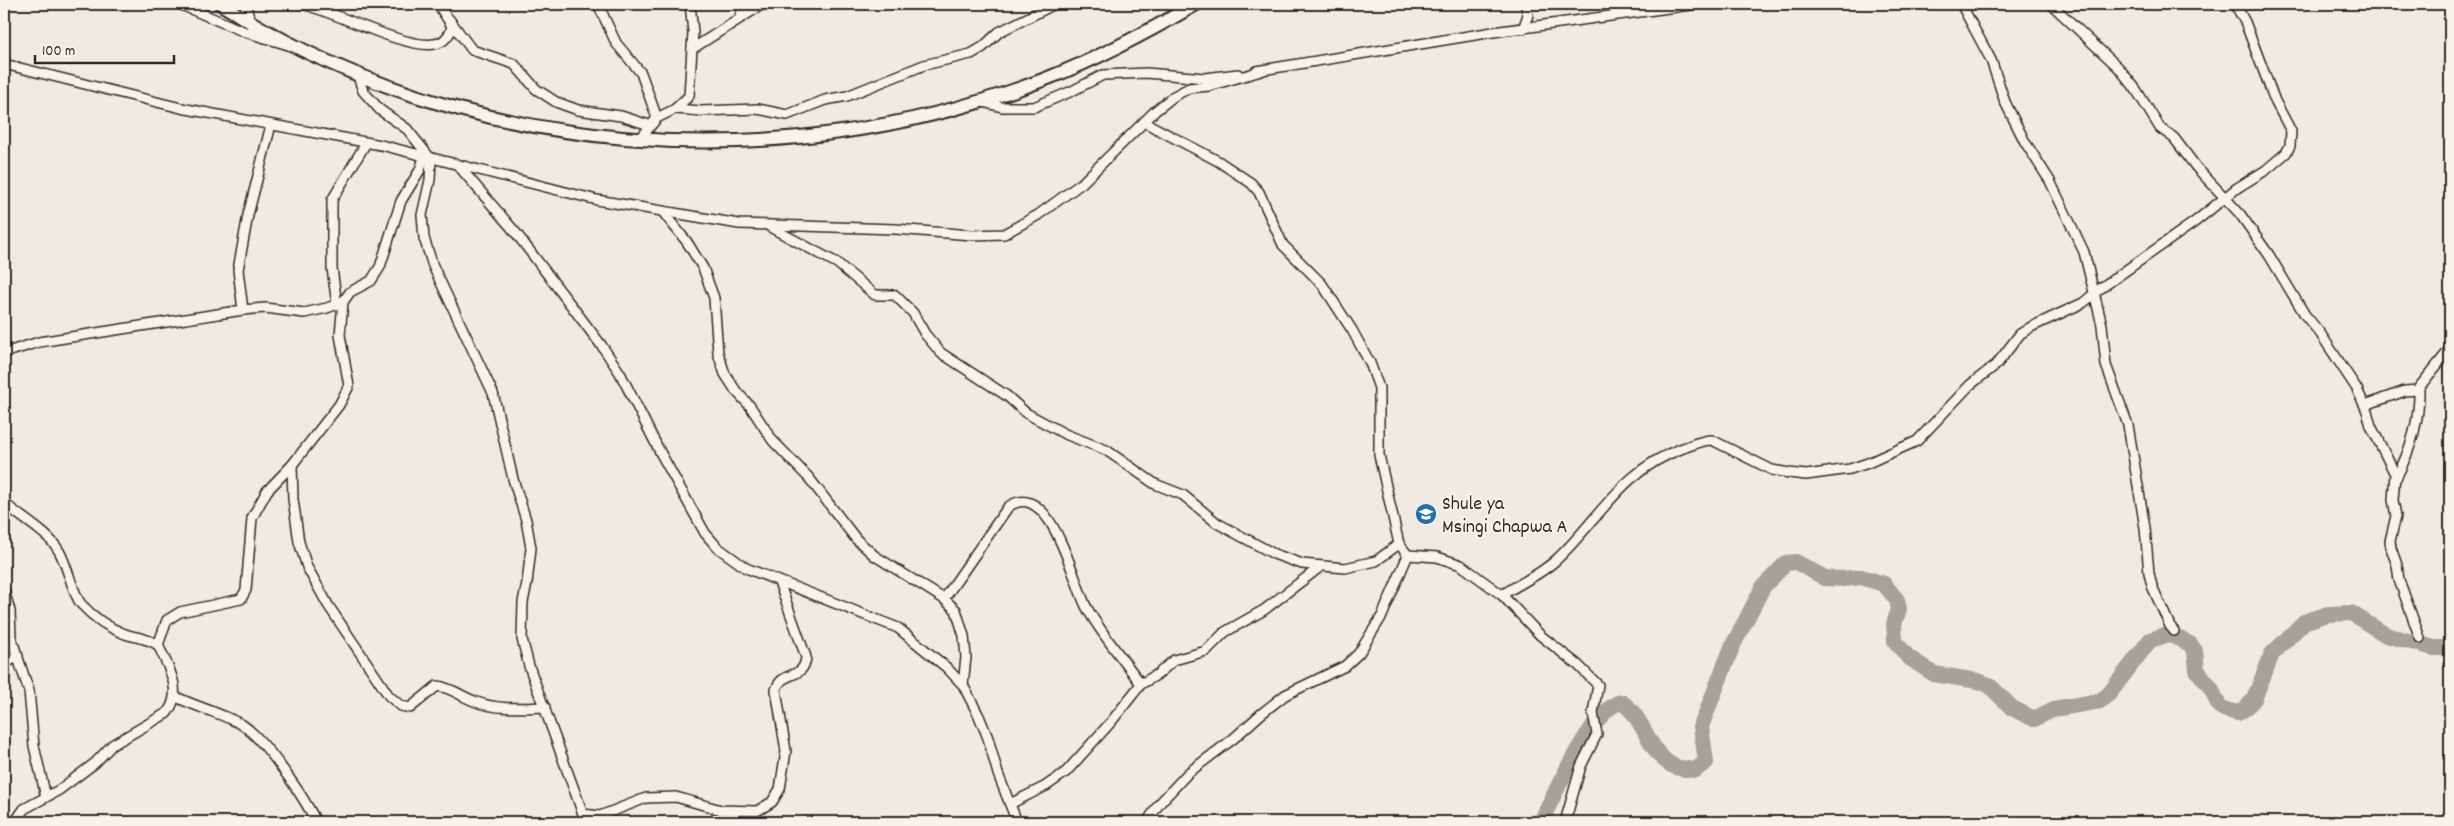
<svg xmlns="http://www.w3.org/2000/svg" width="2454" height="826" font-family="Dekko,sans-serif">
<rect width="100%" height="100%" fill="#efebe0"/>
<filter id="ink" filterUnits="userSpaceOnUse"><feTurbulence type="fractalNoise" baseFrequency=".02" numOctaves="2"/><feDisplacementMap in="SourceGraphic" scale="10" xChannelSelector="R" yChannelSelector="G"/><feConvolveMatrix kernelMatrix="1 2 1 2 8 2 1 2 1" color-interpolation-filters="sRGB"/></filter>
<g filter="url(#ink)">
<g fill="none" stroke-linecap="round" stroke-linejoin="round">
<!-- river -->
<path stroke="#a4a29a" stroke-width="16" d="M 1541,822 C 1554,795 1592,709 1621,702 C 1645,716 1647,755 1676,767 C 1681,769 1689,769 1695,770 L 1706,762 L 1701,726 L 1732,647 L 1763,587 L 1786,563 L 1796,562 L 1825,578 L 1843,579 L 1861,577 L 1884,584 L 1897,600 L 1899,609 L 1894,624 L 1895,641 L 1908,657 L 1934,674 L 1978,681 L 1989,685 L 2012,708 L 2034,719 L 2054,709 L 2100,701 L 2109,694 L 2150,640 L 2163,636 L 2171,635 L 2190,644 L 2195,651 L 2197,670 L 2211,688 L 2219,706 L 2226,710 L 2238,713 L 2246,708 L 2254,699 L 2272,654 L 2304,622 L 2328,614 L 2351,613 L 2386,635 L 2434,648 L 2450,648"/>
<!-- minor casing -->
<g stroke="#2b2b2b" stroke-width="12">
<g id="minor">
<path d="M 179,4 L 245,32 L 292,46"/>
<path d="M 245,4 L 251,23"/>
<path d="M 302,4 C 336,12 405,49 434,44 C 444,43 450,35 452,26 L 438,4"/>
<path d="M 598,4 L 616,43 L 641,73 L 657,118"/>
<path d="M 1961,4 L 1991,60 L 2005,102 L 2025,142 L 2050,181 L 2084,252 L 2102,325 L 2106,365 L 2128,425 L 2145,528 L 2149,573 L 2152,586 L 2170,626 L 2174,631"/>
<path d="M 2051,4 L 2118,67 L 2135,88 L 2160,128 L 2174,138 L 2196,167 L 2240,214 L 2269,255 L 2305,315 L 2320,333 L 2357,389 L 2367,411 L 2371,426 L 2395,474 L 2393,500 L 2396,516 L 2390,541 L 2391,548 L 2397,565 L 2399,580 L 2420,638"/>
<path d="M 740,17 L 744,4"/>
<path d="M 449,19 L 472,50 L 514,64 L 536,89 L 556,102 L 578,110 L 621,116 L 649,125"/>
<path d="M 1523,29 L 1528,15 L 1525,4"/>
<path d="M 692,49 L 763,4"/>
<path d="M 4,64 L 181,108 L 381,145 L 597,200 L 739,224 L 895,229 L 972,235 L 1004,234 L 1038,215 L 1082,183 L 1155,111 L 1174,96 L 1189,88 L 1209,86 L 1261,71"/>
<path d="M 1256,71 L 1493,32 L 1698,4"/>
<path d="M 358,76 L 363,91 L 380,110 L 407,129 L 431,159 L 430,180 L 422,215 L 424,238 L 433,266 L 493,393 L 513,479 L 526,520 L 531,548 L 527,583 L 523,602 L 522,639 L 529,666 L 583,814 L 600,816 L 646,798 L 676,797 L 721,810 L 757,811 L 772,802 L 780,789 L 786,751 L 776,690 C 782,669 804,681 806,657 L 779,582"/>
<path d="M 979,101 L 1002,107 L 1034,107 L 1072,91 L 1103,75 L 1146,73 L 1205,78 L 1238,74"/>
<path d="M 675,109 L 701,111 L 758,109 L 787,115 L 825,100 L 847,96 L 924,65 L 971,54 L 983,47 L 999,32 L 1055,4"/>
<path d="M 1144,122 L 1218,161 L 1251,183 L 1259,192 L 1283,245 L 1322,284 L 1352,330 L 1370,363 L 1379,388 L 1379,455 L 1399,544 L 1408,555 L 1437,557 L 1461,565 L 1502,595 L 1540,635 L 1578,665 L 1598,685 L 1593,713 L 1597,734 L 1581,766 L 1565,822"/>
<path d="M 640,139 L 657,118 L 675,109 L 689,96 L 693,32 L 690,4"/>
<path d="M 457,164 L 516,233 L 602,346 L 620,373 L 660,452 L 705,533 L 717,547 L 746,568 L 898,628 L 946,667 L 963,685 L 979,716 L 988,738 L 998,774 L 1017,822"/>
<path d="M 662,211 L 687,242 L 703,268 L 714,298 L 718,353 L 725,374 L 736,391 L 750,406 L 773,441 L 809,478 L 856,539 L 875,556 L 944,599 L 956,610 L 964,636 L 966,657 L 963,685"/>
<path d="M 770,227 L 837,263 L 875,295 L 895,295 L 913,313 L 925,334 L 941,353 L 1007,396 L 1026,413 L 1065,434 L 1106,450 L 1155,484 L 1183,495 L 1217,523 L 1274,554 L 1302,564 L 1345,568 L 1376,561 L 1399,544"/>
<path d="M 337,305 L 332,268 L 332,200 L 366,143"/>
<path d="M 243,310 L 238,270 L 248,215 L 271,125"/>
<path d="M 4,353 L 39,342 L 243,310 L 265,308 L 304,313 L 327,308 L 343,302"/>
<path d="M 2365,405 L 2405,391 L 2417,390 L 2450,349"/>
<path d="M 292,465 L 293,499 L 299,542 L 307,567 L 328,605 L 389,696 L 401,706 L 410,708 L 437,686 C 450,687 461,696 474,701 C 495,710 522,708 545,707"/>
<path d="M 2395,480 C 2410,452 2420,420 2419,388"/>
<path d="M 4,503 C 20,517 49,533 59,551 C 67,564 73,594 81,604 C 93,617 109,628 125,634 C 137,638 147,638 158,645"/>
<path d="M 4,590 L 10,611 L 11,637 L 29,691 L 34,746 L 46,797"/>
<path d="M 1502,595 C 1520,583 1540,575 1556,560 C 1601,518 1620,471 1683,448 C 1692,445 1702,440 1712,440 L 1772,470 L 1789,473 L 1806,475 L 1850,469 L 1868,463 L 1917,441 L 1970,385 L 1997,364 L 2020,334 L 2031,327 L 2083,303 L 2101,288 L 2196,221 L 2237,188 L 2266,170 L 2286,153 L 2290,146 L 2291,131 L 2275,101 L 2245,22 L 2235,4"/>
<path d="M 944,599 L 1008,507 C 1051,476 1074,586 1087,608 C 1102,635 1123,659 1141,684"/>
<path d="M 4,664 L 18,656"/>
<path d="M 176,697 C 197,707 220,713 241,724 C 264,738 304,797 316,822"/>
<path d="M 1010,804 L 1046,786 L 1066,772 L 1111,722 L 1141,684 L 1158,674 L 1174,660 L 1206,651 L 1225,632 L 1264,610 L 1320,567"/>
<path d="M 15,822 L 24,809 L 59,790 L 95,763 L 112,745 L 167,713 C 184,692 168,666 158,645 L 167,620 L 180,612 L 241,599 L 246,590 L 252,518 L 267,491 L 292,465 L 339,405 L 349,386 L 340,335 L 343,302 L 350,292 L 371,281 L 380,267 L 401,201 L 420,170 L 424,157"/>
<path d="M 1147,822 L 1159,804 L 1188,773 L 1233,739 L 1261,714 L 1285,695 L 1345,666 L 1359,653 L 1382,616 L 1408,555"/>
</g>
</g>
<!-- highway casing -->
<g stroke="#2b2b2b" stroke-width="16">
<path id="highway" d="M 221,4 C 463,159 781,182 1048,78 C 1100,58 1148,32 1196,4"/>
</g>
<!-- minor -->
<use href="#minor" stroke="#f7f3e8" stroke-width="9"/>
<!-- highway -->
<use href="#highway" stroke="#f7f3e8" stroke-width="12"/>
</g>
</g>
<!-- icons -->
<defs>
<g id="school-disc" transform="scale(1.125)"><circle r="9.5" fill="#1f6fb2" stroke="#f7f3e8"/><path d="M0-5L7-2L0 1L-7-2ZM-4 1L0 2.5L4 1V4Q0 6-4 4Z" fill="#fff"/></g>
</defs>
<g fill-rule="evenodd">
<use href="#school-disc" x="1426" y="514"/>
</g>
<g text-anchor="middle" stroke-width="4" stroke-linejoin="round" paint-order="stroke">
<!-- poi labels -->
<g font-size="20" fill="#2b2b2b" stroke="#f7f3e8" text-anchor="start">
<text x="1442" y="509">Shule ya<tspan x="1442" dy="23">Msingi Chapwa A</tspan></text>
</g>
</g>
<!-- margin -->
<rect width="2454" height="826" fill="none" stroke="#f7f3e8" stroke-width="20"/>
<rect x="10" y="10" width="2434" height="806" fill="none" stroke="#2b2b2b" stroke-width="2" filter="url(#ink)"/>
<!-- scale -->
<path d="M35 55v8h139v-8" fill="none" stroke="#2b2b2b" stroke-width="2.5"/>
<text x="42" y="55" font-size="15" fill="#2b2b2b" stroke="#f7f3e8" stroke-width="4" paint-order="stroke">100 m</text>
</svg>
